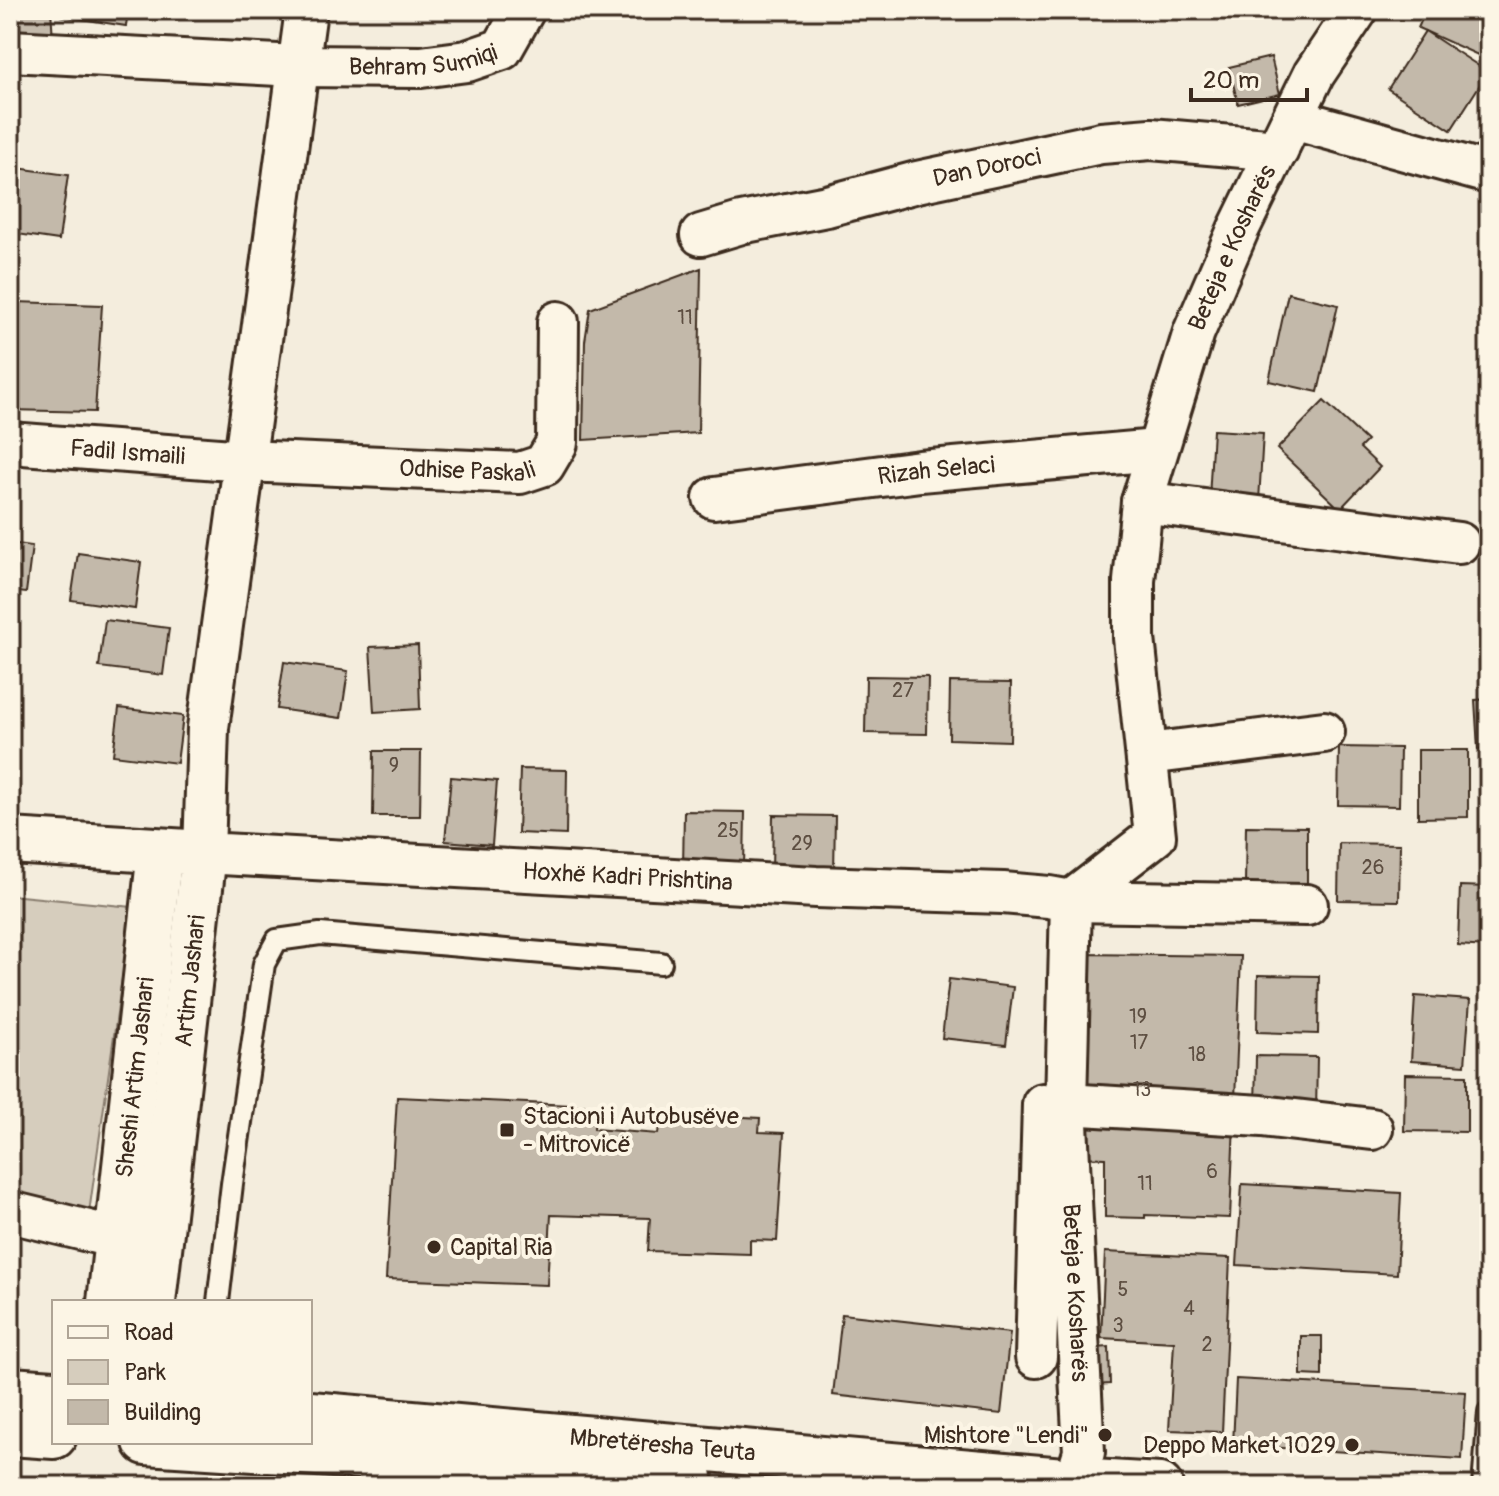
<svg xmlns="http://www.w3.org/2000/svg" width="1499" height="1496" font-family="Pangolin,sans-serif">
<rect width="100%" height="100%" fill="#f4eddd"/>
<filter id="ink" filterUnits="userSpaceOnUse"><feTurbulence type="fractalNoise" baseFrequency=".0125" numOctaves="2"/><feDisplacementMap in="SourceGraphic" scale="16" xChannelSelector="R" yChannelSelector="G"/><feConvolveMatrix kernelMatrix="1 2 1 2 8 2 1 2 1" color-interpolation-filters="sRGB"/></filter>
<g filter="url(#ink)">
<!-- green -->
<path fill="#d6cdbd" stroke="#887c6e" stroke-width="2" d="M 10,895 L 132,907 L 89,1213 L 10,1198 Z"/>
<!-- building -->
<g fill="#c3b9aa" stroke="#3b2a1e" stroke-width="2">
<path d="M 10,10 L 51,10 L 53,38 L 10,41 Z"/>
<path d="M 63,10 L 128,10 L 126,26 L 62,16 Z"/>
<path d="M 1426,10 L 1489,10 L 1489,60 L 1418,28 Z"/>
<path d="M 1425,31 L 1488,72 L 1451,130 L 1388,89 Z"/>
<path d="M 1271,57 L 1280,94 L 1238,104 L 1229,67 Z"/>
<path d="M 10,167 L 68,175 L 59,240 L 10,233 Z"/>
<path d="M 701,268 L 698,433 L 583,440 L 585,341 L 590,309 Z"/>
<path d="M 1288,293 L 1338,305 L 1318,392 L 1269,381 Z"/>
<path d="M 16,302 L 102,305 L 95,412 L 10,410 Z"/>
<path d="M 1324,401 L 1367,441 L 1360,448 L 1380,467 L 1340,509 L 1277,449 Z"/>
<path d="M 1213,430 L 1263,433 L 1259,501 L 1209,498 Z"/>
<path d="M 10,543 L 32,546 L 26,593 L 10,591 Z"/>
<path d="M 78,553 L 141,562 L 135,609 L 71,600 Z"/>
<path d="M 105,620 L 169,628 L 163,675 L 99,667 Z"/>
<path d="M 418,645 L 420,709 L 374,712 L 370,647 Z"/>
<path d="M 284,662 L 348,671 L 341,718 L 277,709 Z"/>
<path d="M 866,676 L 928,677 L 927,734 L 865,733 Z"/>
<path d="M 950,682 L 1011,683 L 1010,741 L 949,739 Z"/>
<path d="M 1489,699 L 1489,748 L 1478,749 L 1475,700 Z"/>
<path d="M 119,708 L 183,716 L 177,763 L 113,755 Z"/>
<path d="M 1339,747 L 1400,748 L 1399,806 L 1338,805 Z"/>
<path d="M 1418,750 L 1468,750 L 1468,817 L 1418,818 Z"/>
<path d="M 374,751 L 421,751 L 420,816 L 373,816 Z"/>
<path d="M 1482,765 L 1489,765 L 1489,813 L 1486,813 Z"/>
<path d="M 520,769 L 567,770 L 566,835 L 518,833 Z"/>
<path d="M 451,777 L 497,781 L 492,845 L 445,841 Z"/>
<path d="M 684,811 L 745,812 L 744,869 L 683,868 Z"/>
<path d="M 773,815 L 835,816 L 834,873 L 772,872 Z"/>
<path d="M 1246,826 L 1307,827 L 1307,884 L 1245,883 Z"/>
<path d="M 1339,843 L 1400,844 L 1399,901 L 1338,900 Z"/>
<path d="M 1460,886 L 1489,887 L 1487,947 L 1458,945 Z"/>
<path d="M 1081,954 L 1241,956 L 1230,1218 L 1145,1215 L 1145,1218 L 1105,1217 L 1105,1158 L 1078,1157 Z"/>
<path d="M 1258,975 L 1319,976 L 1318,1034 L 1257,1032 Z"/>
<path d="M 949,979 L 1013,987 L 1006,1045 L 942,1038 Z"/>
<path d="M 1415,996 L 1470,1000 L 1465,1065 L 1411,1061 Z"/>
<path d="M 1256,1056 L 1317,1057 L 1316,1114 L 1255,1113 Z"/>
<path d="M 1405,1074 L 1467,1075 L 1467,1132 L 1404,1131 Z"/>
<path d="M 397,1097 L 595,1106 L 594,1129 L 658,1134 L 661,1112 L 760,1118 L 759,1132 L 784,1133 L 777,1241 L 750,1240 L 750,1254 L 648,1251 L 650,1218 L 551,1215 L 547,1285 L 386,1279 Z"/>
<path d="M 1242,1184 L 1401,1193 L 1397,1274 L 1237,1265 Z"/>
<path d="M 1105,1252 L 1230,1258 L 1222,1432 L 1169,1430 L 1174,1342 L 1101,1338 Z"/>
<path d="M 842,1314 L 1010,1333 L 1001,1414 L 833,1395 Z"/>
<path d="M 1301,1336 L 1322,1336 L 1322,1376 L 1301,1375 Z"/>
<path d="M 1109,1347 L 1110,1384 L 1096,1385 L 1095,1348 Z"/>
<path d="M 1236,1379 L 1466,1392 L 1462,1459 L 1233,1445 Z"/>
</g>
<g fill="none" stroke-linecap="round" stroke-linejoin="round">
<!-- service casing -->
<g stroke="#3b2a1e" stroke-width="26">
<g id="service">
<path d="M 218,1302 L 232,1184 L 264,964 L 277,940 L 320,934 L 661,963"/>
<path d="M 1483,1486 L 1489,1412"/>
</g>
</g>
<!-- minor casing -->
<g stroke="#3b2a1e" stroke-width="46">
<g id="minor">
<path id="s1" d="M 306,10 L 208,728 L 204,853 L 816,887 L 1003,893 L 1049,897 L 1071,901 L 1307,905"/>
<path id="s2" d="M 10,51 L 297,66 L 421,67 L 467,61 L 502,49 L 524,10"/>
<path d="M 1293,119 L 1489,173"/>
<path id="s3" d="M 701,235 L 741,223 L 827,206 L 917,182 L 1101,143 L 1151,139 L 1278,150"/>
<path id="s4" d="M 10,443 L 245,461 L 520,473 L 544,465 L 557,443 L 558,322"/>
<path id="s5" d="M 714,498 L 920,471 L 1157,450"/>
<path d="M 1142,502 L 1459,543"/>
<path d="M 1148,754 L 1324,732"/>
<path id="s6" d="M 1071,901 L 1155,836 L 1134,638 L 1134,581 L 1142,502 L 1194,332 L 1238,230 L 1314,74 L 1357,10"/>
<path id="s7" d="M 1071,901 L 1066,1104 L 1084,1452 L 1075,1481"/>
<path d="M 1066,1104 L 1262,1116 L 1372,1129"/>
<path d="M 10,1212 L 117,1238"/>
<path d="M 1036,1357 L 1043,1104"/>
</g>
</g>
<!-- tertiary casing -->
<g stroke="#3b2a1e" stroke-width="50">
<g id="tertiary">
<path d="M 10,841 L 204,853 L 153,1302"/>
<path id="s8" d="M 110,1302 L 160,851"/>
</g>
</g>
<!-- secondary casing -->
<g stroke="#3b2a1e" stroke-width="50">
<g id="secondary">
<path d="M 10,1390 L 54,1393"/>
<path id="s9" d="M 310,1414 L 1075,1481 L 1160,1486"/>
<path d="M 10,1433 L 54,1436"/>
<path d="M 146,1442 L 690,1477"/>
</g>
</g>
<!-- service -->
<use href="#service" stroke="#fcf5e5" stroke-width="20"/>
<!-- minor -->
<use href="#minor" stroke="#fcf5e5" stroke-width="40"/>
<!-- tertiary -->
<use href="#tertiary" stroke="#fcf5e5" stroke-width="44"/>
<!-- secondary -->
<use href="#secondary" stroke="#fcf5e5" stroke-width="44"/>
</g>
</g>
<!-- markers -->
<g fill="#3b2a1e" stroke="#fcf5e5" stroke-width="3">
<rect x="499" y="1122" width="16" height="16" rx="4"/>
<circle cx="434" cy="1247" r="8"/>
<circle cx="1105" cy="1435" r="8"/>
<circle cx="1352" cy="1445" r="8"/>
</g>
<g text-anchor="middle" stroke-width="8" stroke-linejoin="round" paint-order="stroke">
<!-- number labels -->
<g font-size="20" fill="#5d4e41">
<text x="685" y="324">11</text>
<text x="903" y="697">27</text>
<text x="394" y="772">9</text>
<text x="728" y="837">25</text>
<text x="802" y="850">29</text>
<text x="1373" y="874">26</text>
<text x="1138" y="1023">19</text>
<text x="1139" y="1049">17</text>
<text x="1197" y="1061">18</text>
<text x="1142" y="1096">13</text>
<text x="1212" y="1178">6</text>
<text x="1145" y="1190">11</text>
<text x="1123" y="1296">5</text>
<text x="1189" y="1315">4</text>
<text x="1118" y="1332">3</text>
<text x="1207" y="1351">2</text>
</g>
<!-- street labels -->
<g font-size="24" fill="#3b2a1e" stroke="#fcf5e5">
<text dy="8" stroke="none"><textPath href="#s2" startOffset="414">Behram Sumiqi</textPath></text>
<text dy="8" stroke="none"><textPath href="#s3" startOffset="294">Dan Doroci</textPath></text>
<text dy="8" stroke="none"><textPath href="#s6" startOffset="712">Beteja e Kosharës</textPath></text>
<text dy="8" stroke="none"><textPath href="#s4" startOffset="118">Fadil Ismaili</textPath></text>
<text dy="8" stroke="none"><textPath href="#s4" startOffset="458">Odhise Paskali</textPath></text>
<text dy="8" stroke="none"><textPath href="#s5" startOffset="224">Rizah Selaci</textPath></text>
<text dy="8" stroke="none"><textPath href="#s1" startOffset="1274">Hoxhë Kadri Prishtina</textPath></text>
<text transform="translate(190 981) rotate(-84)" y="8">Artim Jashari</text>
<text dy="8" stroke="none"><textPath href="#s8" startOffset="226">Sheshi Artim Jashari</textPath></text>
<text dy="8" stroke="none"><textPath href="#s7" startOffset="392">Beteja e Kosharës</textPath></text>
<text dy="8" stroke="none"><textPath href="#s9" startOffset="354">Mbretëresha Teuta</textPath></text>
</g>
<!-- poi labels -->
<g font-size="24" fill="#3b2a1e" stroke="#fcf5e5" text-anchor="start">
<text x="523" y="1124">Stacioni i Autobusëve<tspan x="523" dy="28">- Mitrovicë</tspan></text>
<text x="450" y="1255">Capital Ria</text>
<text x="1089" y="1443" text-anchor="end">Mishtore "Lendi"</text>
<text x="1336" y="1453" text-anchor="end">Deppo Market 1029</text>
</g>
</g>
<!-- margin -->
<rect width="1499" height="1496" fill="none" stroke="#fcf5e5" stroke-width="40"/>
<rect x="20" y="20" width="1459" height="1456" fill="none" stroke="#3b2a1e" stroke-width="3" filter="url(#ink)"/>
<!-- legend -->
<rect x="52" y="1300" width="260" height="144" fill="#fcf5e5" stroke="#afa495" stroke-width="2"/>
<rect x="68" y="1326" width="40" height="12" fill="#fcf5e5" stroke="#afa495" stroke-width="2"/>
<text x="124" y="1340" font-size="24" fill="#3b2a1e">Road</text>
<rect x="68" y="1360" width="40" height="24" fill="#d6cdbd" stroke="#afa495" stroke-width="2"/>
<text x="124" y="1380" font-size="24" fill="#3b2a1e">Park</text>
<rect x="68" y="1400" width="40" height="24" fill="#c3b9aa" stroke="#afa495" stroke-width="2"/>
<text x="124" y="1420" font-size="24" fill="#3b2a1e">Building</text>
<!-- scale -->
<path d="M1191 88v12h116v-12" fill="none" stroke="#3b2a1e" stroke-width="4"/>
<text x="1203" y="88" font-size="24" fill="#3b2a1e" stroke="#fcf5e5" stroke-width="6" paint-order="stroke">20 m</text>
</svg>
